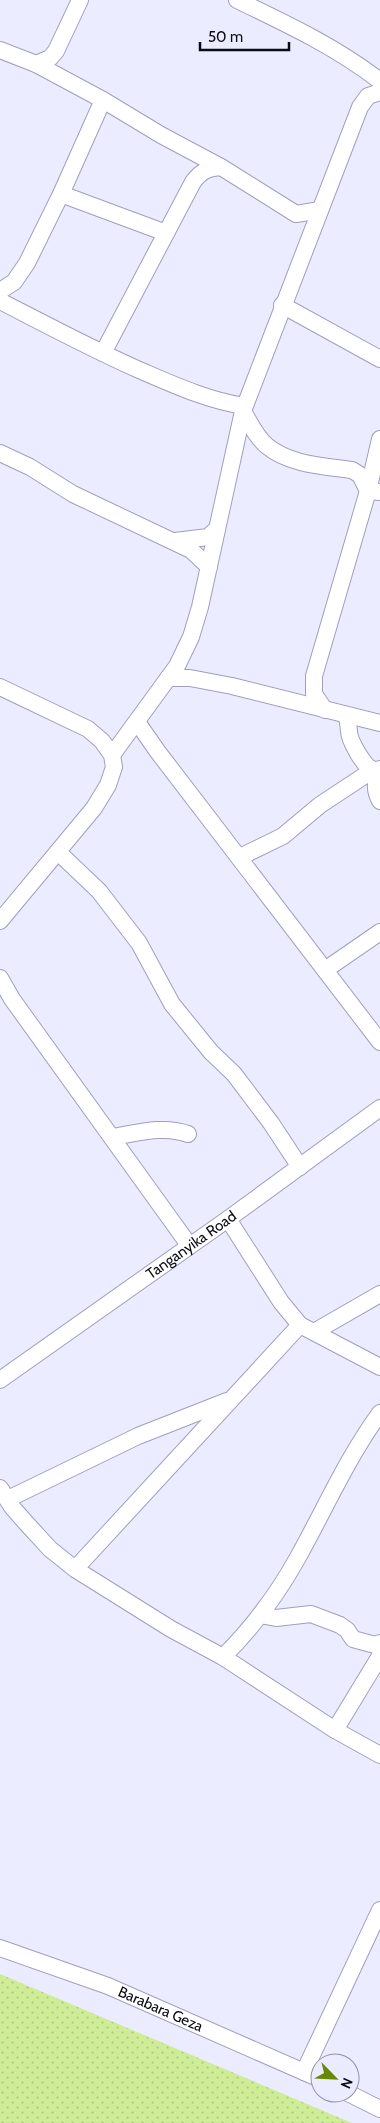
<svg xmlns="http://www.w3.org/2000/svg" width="380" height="2123" font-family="Cabin,sans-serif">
<defs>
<pattern id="grass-dots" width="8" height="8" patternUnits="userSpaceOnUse" patternTransform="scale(1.25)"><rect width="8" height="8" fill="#ceed96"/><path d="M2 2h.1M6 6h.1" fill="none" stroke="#b0ca80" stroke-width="1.8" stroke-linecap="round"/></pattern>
</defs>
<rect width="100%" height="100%" fill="#ebecff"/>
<!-- grass -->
<path fill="url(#grass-dots)" d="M 0,1974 L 352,2123 L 0,2123 Z"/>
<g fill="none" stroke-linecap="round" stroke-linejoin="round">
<!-- minor casing -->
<g stroke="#a09fbd" stroke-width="18">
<g id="minor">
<path d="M 237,0 C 287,24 336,47 380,81"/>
<path d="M 0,50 L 36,64 L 103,100 L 161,135 L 221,167 L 296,214 L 320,210"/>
<path d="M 36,64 L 50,58 L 56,51 L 80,0"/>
<path d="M 61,194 L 166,233"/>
<path d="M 0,291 L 14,282 L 27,263 L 61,194 L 103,100"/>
<path d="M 0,301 C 45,324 90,348 137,369 C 172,384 206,400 244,406"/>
<path d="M 282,305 L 380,359"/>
<path d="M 103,353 L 193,182 C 201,171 208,168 221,167"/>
<path d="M 243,411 C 250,423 256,437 267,446 C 290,465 324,466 352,470 L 360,475 L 368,491 L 380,492"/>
<path d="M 0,453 L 30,467 L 73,494 L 191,550 L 209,567"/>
<path d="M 175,541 L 208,537 L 217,529"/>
<path d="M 168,678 L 190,678 L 232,686 L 380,723"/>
<path d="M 0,687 L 88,729 L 102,741 L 112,755 L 114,767 L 108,785 L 94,808 L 0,921"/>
<path d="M 325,710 L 314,694 L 314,676 L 368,491 L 380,439"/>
<path d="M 346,716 C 349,722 348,725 349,731 C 349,740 364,767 372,769 C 374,770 378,770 380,769"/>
<path d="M 137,722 L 158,752 L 380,1042"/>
<path d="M 112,755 L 177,666 L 191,637 L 200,607 L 243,411 L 360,107 L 368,96 L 380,92"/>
<path d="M 380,771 C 375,782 374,790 380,801"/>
<path d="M 58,852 L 99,891 L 139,943 L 172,1004 L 211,1052 L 234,1074 L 271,1123 L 300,1167"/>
<path d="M 240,857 L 283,836 L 320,805 L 373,770"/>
<path d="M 325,970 L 380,932"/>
<path d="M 0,978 L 12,999 L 189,1245"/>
<path d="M 113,1137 C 137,1133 164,1125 188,1134"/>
<path d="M 228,1219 L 281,1302 L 300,1325 L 380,1367"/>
<path d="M 314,1332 L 380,1294"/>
<path id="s1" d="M 0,1380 L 228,1219 L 380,1108"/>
<path d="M 0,1488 L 12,1507 L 27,1524 L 50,1549 L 75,1569 L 171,1629 L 223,1657 L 335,1730 L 380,1755"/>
<path d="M 8,1499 L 138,1436 L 227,1401"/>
<path d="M 75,1569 L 300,1325"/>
<path d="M 260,1615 L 276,1618 L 311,1614 L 340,1625 L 347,1630 L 353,1639 L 375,1645 L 380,1643"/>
<path d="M 223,1657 C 252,1628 277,1595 297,1559 C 324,1511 347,1458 380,1413"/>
<path d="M 335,1730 L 380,1656"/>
<path id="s2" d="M 0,1948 L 108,1986 L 320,2079"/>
<path d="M 304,2072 L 380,1910"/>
<path d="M 348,2093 L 380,2109"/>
</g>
</g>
<!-- minor -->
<use href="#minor" stroke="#fff" stroke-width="16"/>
</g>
<g text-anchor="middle" stroke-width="4" stroke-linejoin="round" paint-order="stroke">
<!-- street labels -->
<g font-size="15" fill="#0b0b15" stroke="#ebecff">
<text dy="5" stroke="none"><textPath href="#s1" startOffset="234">Tanganyika Road</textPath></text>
<text dy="5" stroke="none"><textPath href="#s2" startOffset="172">Barabara Geza</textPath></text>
</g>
</g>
<!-- north arrow -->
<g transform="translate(335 2078) rotate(114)"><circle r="24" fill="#ebecff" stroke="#9192a1"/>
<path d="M0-4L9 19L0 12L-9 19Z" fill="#688906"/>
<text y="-8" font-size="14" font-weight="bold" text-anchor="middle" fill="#0b0b15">N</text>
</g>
<!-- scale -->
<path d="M200 42v8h89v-8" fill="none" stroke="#0b0b15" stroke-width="2.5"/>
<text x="208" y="42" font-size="15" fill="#0b0b15" stroke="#ebecff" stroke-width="4" paint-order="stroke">50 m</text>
</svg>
